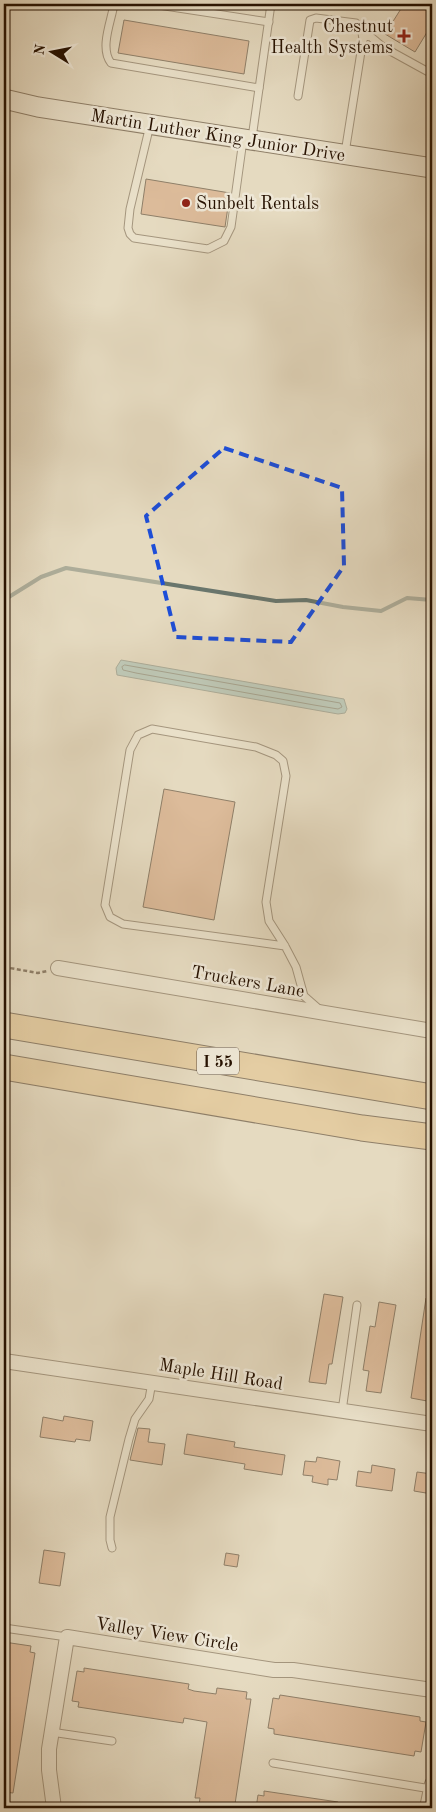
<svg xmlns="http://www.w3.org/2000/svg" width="436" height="1812" font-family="'Old Standard TT',serif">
<rect width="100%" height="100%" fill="#e5dac0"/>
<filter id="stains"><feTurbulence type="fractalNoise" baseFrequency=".004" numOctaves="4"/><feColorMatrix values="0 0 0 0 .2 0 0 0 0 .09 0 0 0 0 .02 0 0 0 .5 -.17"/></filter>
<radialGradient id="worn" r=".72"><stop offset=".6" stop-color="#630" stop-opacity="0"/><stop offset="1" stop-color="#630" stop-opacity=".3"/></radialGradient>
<!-- water -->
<path fill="#96bab5" stroke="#69766d" d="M 121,660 L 344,699 L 347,709 L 345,713 L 338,714 L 117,675 L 116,668 Z"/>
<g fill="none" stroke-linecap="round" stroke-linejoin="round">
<!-- shore -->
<path stroke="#5e665a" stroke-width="1" d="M 125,665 L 340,703 L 342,707 L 338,709 L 314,705 L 136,673 L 123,670 L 122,667 Z"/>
<!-- stream -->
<path stroke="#69766d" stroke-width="4" d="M 4,600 L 41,577 L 66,568 L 276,601 L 306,600 L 343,607 L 381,611 L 407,598 L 432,600"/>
</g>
<!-- building -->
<g fill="#d0946e" stroke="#261100">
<path d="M 404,4 L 432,4 L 432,24 L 415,52 L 385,34 Z"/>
<path d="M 124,20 L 249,41 L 244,74 L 118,53 Z"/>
<path d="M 146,179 L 230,193 L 225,227 L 141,214 Z"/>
<path d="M 164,789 L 235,802 L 214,920 L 143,907 Z"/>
<path d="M 324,1294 L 343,1297 L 332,1364 L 329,1364 L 326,1384 L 309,1382 Z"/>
<path d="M 426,1298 L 432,1298 L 432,1381 L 430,1381 L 427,1401 L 411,1398 Z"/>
<path d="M 379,1302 L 396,1305 L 381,1393 L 366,1391 L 369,1371 L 363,1370 L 370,1326 L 375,1327 Z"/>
<path d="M 64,1416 L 93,1421 L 90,1441 L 76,1439 L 75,1442 L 40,1437 L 43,1417 L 63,1421 Z"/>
<path d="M 138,1428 L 150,1429 L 148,1442 L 165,1444 L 162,1465 L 130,1460 Z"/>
<path d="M 187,1434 L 235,1442 L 234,1447 L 285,1455 L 282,1475 L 244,1469 L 245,1464 L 184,1454 Z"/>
<path d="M 317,1457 L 340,1461 L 337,1480 L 328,1479 L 328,1485 L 312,1482 L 313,1476 L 303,1475 L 305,1461 L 316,1462 Z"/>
<path d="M 372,1465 L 395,1469 L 392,1491 L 356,1486 L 358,1471 L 371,1473 Z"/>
<path d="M 417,1472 L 432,1474 L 432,1494 L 414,1491 Z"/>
<path d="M 44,1550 L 65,1553 L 60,1586 L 39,1583 Z"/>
<path d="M 226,1553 L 239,1555 L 237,1567 L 224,1565 Z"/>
<path d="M 4,1642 L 31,1646 L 30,1652 L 35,1653 L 13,1793 L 4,1792 Z"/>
<path d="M 84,1668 L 189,1684 L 188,1689 L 194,1691 L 216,1694 L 217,1688 L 247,1692 L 246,1699 L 251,1699 L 235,1804 L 229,1803 L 229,1808 L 208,1808 L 209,1806 L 199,1805 L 200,1798 L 195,1798 L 207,1722 L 184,1718 L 183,1723 L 78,1707 L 79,1702 L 72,1701 L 77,1671 L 84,1672 Z"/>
<path d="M 280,1695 L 420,1717 L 420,1721 L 426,1722 L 421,1752 L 415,1751 L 414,1756 L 274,1734 L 274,1729 L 268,1728 L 273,1698 L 279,1699 Z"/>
<path d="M 264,1791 L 338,1802 L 337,1808 L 256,1808 L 258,1795 L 264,1796 Z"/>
</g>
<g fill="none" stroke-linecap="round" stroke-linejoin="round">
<!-- lane casing -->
<g stroke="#564330" stroke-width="9">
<g id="lane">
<path d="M 116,4 L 113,9 C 110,24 100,49 111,63 L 259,88"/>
<path d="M 152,4 L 269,22"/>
<path d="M 298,96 L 310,20 L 316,18 L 356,23 L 361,27 L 363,39"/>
<path d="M 150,125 L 130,209 L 128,228 L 130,234 L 134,238 L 208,249 L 224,241 L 231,227 L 243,140"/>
<path d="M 252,138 L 271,4"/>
<path d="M 345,153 L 363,39 L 366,36 L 371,37 L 383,47 L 432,74"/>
<path d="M 285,946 L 123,924 L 110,917 L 105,905 L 130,750 L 138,735 L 152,729 L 256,747 L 276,755 L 283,761 L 286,776 L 266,902 L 269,921 L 285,946 L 296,967 L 304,996 L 320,1010"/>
<path d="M 342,1411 L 357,1305"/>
<path d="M 112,1548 L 110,1540 L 110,1517 L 129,1439 L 135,1419 L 149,1399 L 152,1382"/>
<path d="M 4,1628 L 67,1637"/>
<path d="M 51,1732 L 112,1741"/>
<path d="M 273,1763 L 431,1789"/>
</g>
</g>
<!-- street casing -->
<g stroke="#564330" stroke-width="16">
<g id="street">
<path d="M 58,968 L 432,1031"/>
<path d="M 4,1361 L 432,1424"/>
<path d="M 54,1808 L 49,1770 L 49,1749 L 67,1637 L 274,1670 L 293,1670 L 432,1690"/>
<path d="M 427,1808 L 432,1784"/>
</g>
</g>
<!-- secondary casing -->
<g stroke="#261100" stroke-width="21">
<path id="secondary" d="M 4,99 L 38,107 L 432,168"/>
</g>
<!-- highway casing -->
<g stroke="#261100" stroke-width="27">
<g id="highway">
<path d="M 4,1025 L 432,1097"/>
<path d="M 4,1067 L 362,1128 L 432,1137"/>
</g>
</g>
<!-- path -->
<path stroke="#261100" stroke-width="2.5" stroke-dasharray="4 2.5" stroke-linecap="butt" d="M 4,967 L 38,973 L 47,971"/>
<!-- lane -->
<use href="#lane" stroke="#eee7d6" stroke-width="7"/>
<!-- street -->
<use href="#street" stroke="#eee7d6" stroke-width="14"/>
<!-- secondary -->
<use href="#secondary" stroke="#eee7d6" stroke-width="19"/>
<!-- highway -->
<use href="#highway" stroke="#e2bd80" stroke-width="25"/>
</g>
<!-- marked area -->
<path d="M0 0H436V1812H0ZM 224,448 L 342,488 L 344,566 L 291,642 L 176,637 L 146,516 Z" fill="#e5dac0" fill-opacity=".55" fill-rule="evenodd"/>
<path fill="none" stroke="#1d4ed8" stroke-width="4" stroke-dasharray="10 6" stroke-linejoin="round" d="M 224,448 L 342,488 L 344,566 L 291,642 L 176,637 L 146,516 Z"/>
<!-- markers -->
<g fill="#8f2418" stroke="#eee7d6" stroke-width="2">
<path d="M401.5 28.5h5v5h5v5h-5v5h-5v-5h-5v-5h5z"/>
<circle cx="186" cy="203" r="5"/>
</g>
<g text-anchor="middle" stroke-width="5" stroke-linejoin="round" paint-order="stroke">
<!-- shield labels -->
<rect fill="#eee7d6" stroke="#625140" stroke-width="1" x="197" y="1047.5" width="42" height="27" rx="4"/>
<g font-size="16" font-weight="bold" fill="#261100">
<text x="218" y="1067">I 55</text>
</g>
<!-- poi labels -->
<g font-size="18" fill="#261100" stroke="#eee7d6" text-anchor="end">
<text x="393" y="32">Chestnut<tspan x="393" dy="21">Health Systems</tspan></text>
<text x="196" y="209" text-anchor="start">Sunbelt Rentals</text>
</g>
<!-- street labels -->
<g font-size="18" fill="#261100" stroke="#eee7d6">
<text transform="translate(218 135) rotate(9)" y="6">Martin Luther King Junior Drive</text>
<text transform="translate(248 981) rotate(10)" y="6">Truckers Lane</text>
<text transform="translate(221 1374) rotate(9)" y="6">Maple Hill Road</text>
<text transform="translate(167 1634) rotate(9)" y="6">Valley View Circle</text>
</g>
</g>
<!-- margin -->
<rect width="436" height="1812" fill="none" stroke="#e5dac0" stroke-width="20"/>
<rect x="5" y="5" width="426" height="1802" fill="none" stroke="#261100" stroke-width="2.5"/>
<rect x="10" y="10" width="416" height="1792" fill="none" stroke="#261100"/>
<!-- north arrow -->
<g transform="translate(52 52) rotate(280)" stroke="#eee7d6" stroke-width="4" paint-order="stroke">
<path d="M0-4L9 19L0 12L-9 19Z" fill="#261100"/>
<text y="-8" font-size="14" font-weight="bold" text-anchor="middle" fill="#261100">N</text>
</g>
<rect width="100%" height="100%" filter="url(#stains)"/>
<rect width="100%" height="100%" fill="url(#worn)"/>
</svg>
